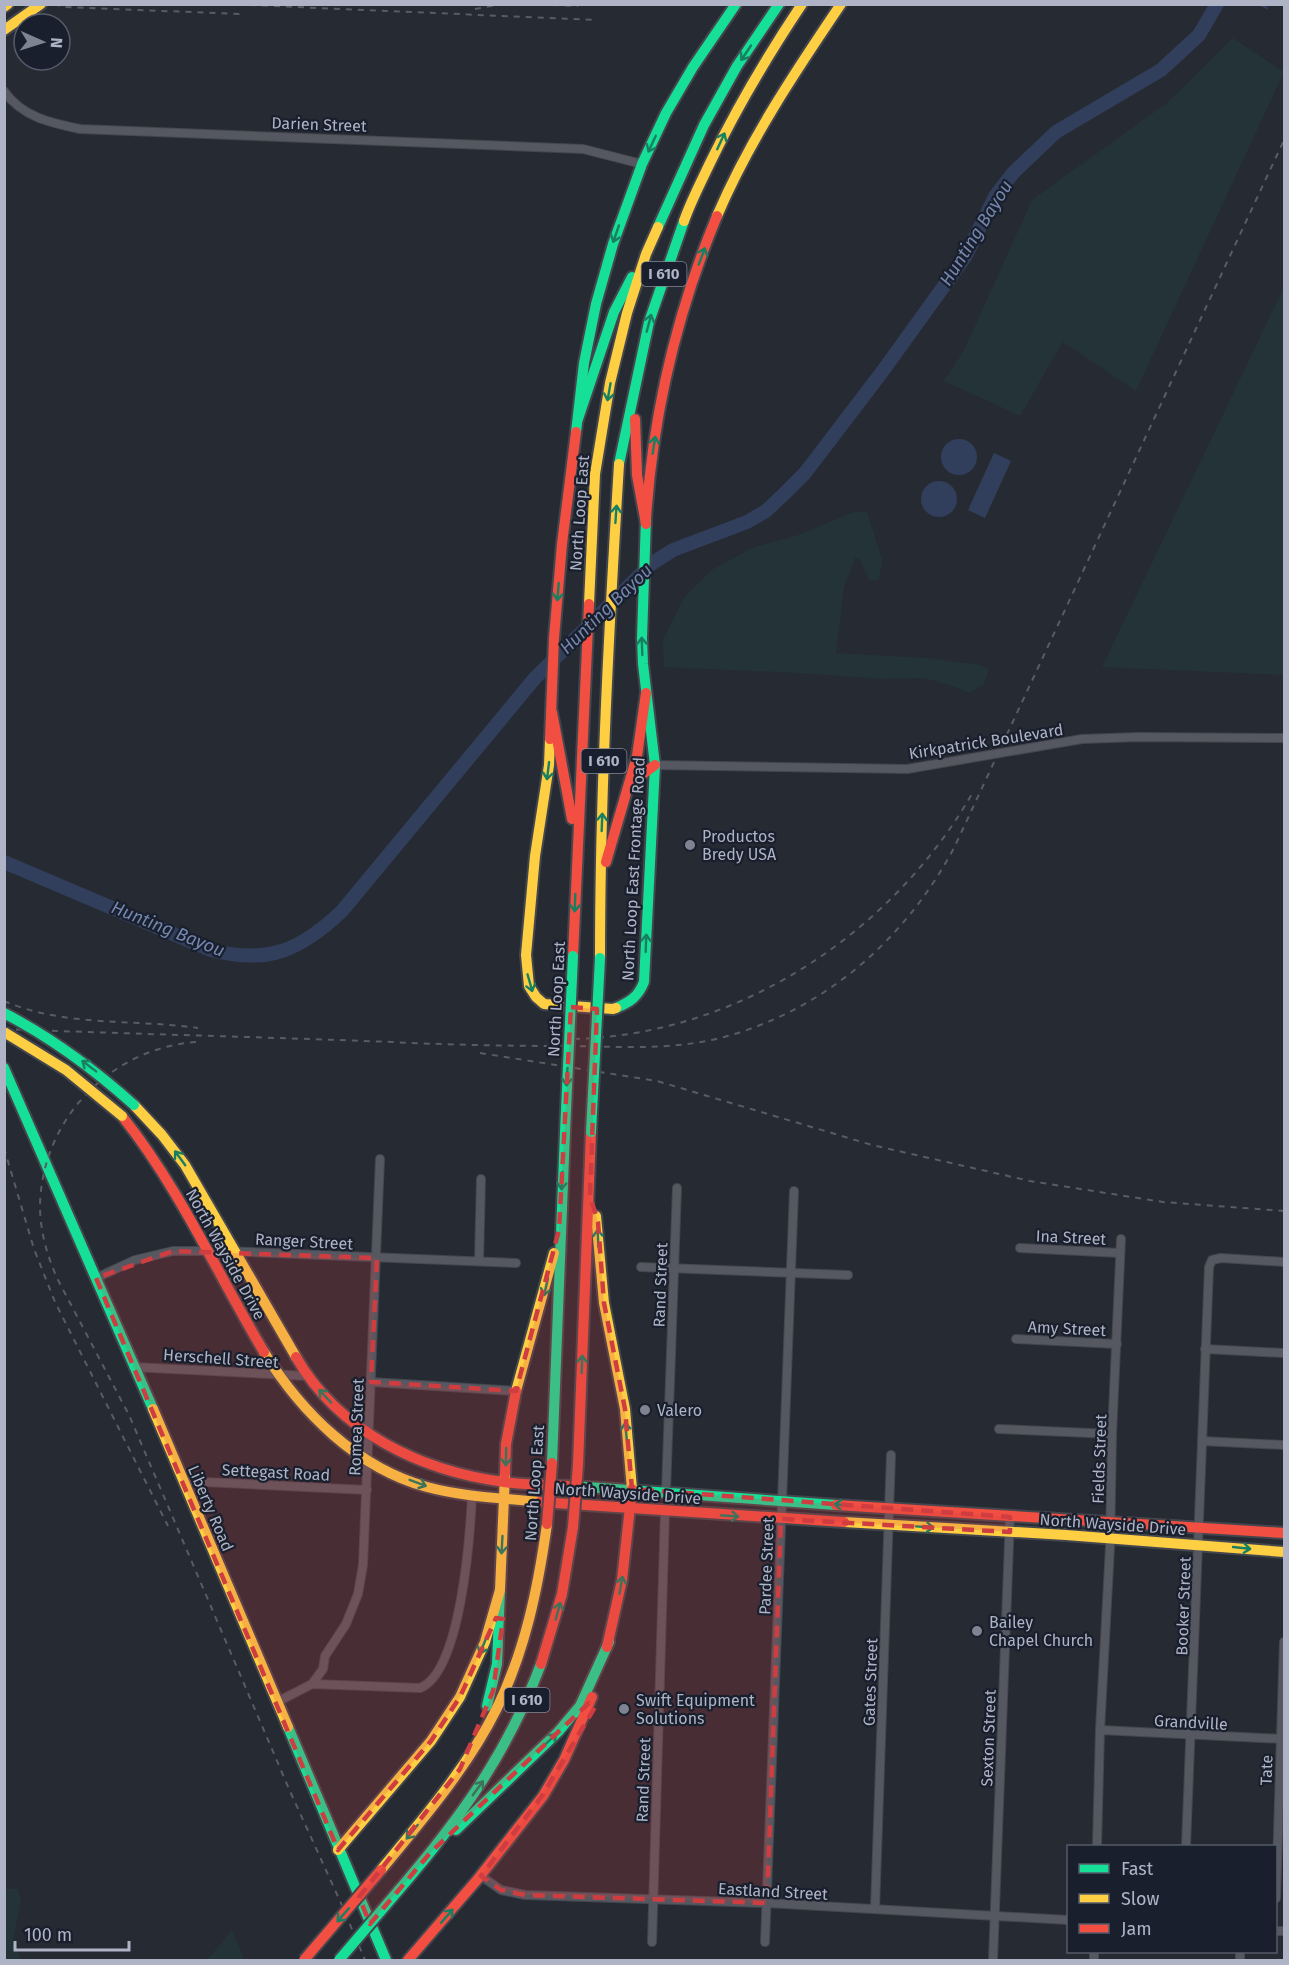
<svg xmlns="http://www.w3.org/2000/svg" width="1289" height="1965" font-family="'Fira Sans',sans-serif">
<rect width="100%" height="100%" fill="#262a32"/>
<!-- green -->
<g fill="#233338">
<path d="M 1233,38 L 1284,72 L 1136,391 L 1063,342 L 1020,416 L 944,381 L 964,350 L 1032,200 L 1168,102 Z"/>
<path d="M 1284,287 L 1284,675 L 1102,667 Z"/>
<path d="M 854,512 L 867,512 L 882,559 L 879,580 L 869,580 L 860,560 L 855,558 L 844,587 L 836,653 L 926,658 L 980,665 L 989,670 L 984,684 L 970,693 L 950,685 L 923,678 L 883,679 L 799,673 L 664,667 L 663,640 L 685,596 L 713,569 L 752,548 L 798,535 Z"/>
<path d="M 5,1889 L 18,1889 L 21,1900 L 13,1941 L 21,1960 L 5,1960 Z"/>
<path d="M 232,1930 L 244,1960 L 207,1960 Z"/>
</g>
<!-- water -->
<g fill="#323f5c">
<circle cx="959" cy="457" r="18"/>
<path d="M 994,453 L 1011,461 L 985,518 L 968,510 Z"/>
<circle cx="939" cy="499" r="18"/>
</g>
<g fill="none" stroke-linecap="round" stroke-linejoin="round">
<!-- stream -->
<path stroke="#323f5c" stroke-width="2" d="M 1259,4 L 1267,8"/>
<!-- river -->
<path stroke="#323f5c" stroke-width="14" d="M 4,862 L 211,950 C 268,965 301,950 342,911 L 535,678 L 651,564 L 673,550 L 747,522 L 766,511 L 783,495 L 805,473 L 882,372 L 965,257 L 996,195 L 1013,173 L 1056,132 L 1161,70 L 1199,35 L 1217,4"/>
<!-- street casing -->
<g stroke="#44464d" stroke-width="10">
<g id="street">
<path d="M 4,91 C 22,117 51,123 80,129 L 583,149 L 642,164"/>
<path d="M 655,765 L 907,769 L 1082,739 L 1139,737 L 1284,738"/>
<path d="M 1020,1248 L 1120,1253"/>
<path d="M 479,1261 L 481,1179"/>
<path d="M 641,1267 L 848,1275"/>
<path d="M 96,1278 L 135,1260 L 173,1251 L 224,1251 L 516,1263"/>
<path d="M 1016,1339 L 1117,1344"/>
<path d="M 1205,1349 L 1284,1353"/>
<path d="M 133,1367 L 307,1376"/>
<path d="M 371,1382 L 516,1391"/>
<path d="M 999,1429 L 1112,1434"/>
<path d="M 1202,1441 L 1284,1445"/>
<path d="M 184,1481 L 367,1490"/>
<path d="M 666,1491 L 677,1188"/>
<path d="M 312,1684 L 323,1669 L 325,1656 L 346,1624 L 358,1594 L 363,1565 L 380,1159"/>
<path d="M 277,1702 L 312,1684 L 420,1688 C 461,1672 470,1536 472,1496"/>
<path d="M 1100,1730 L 1284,1739"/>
<path d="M 1097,1846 L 1100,1730 L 1110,1547 L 1112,1434 L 1121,1239"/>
<path d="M 1186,1846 L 1209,1267 L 1212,1260 L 1221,1258 L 1284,1262"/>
<path d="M 481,1876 L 501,1890 L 525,1895 L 767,1903 L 1068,1920"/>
<path d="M 1276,1898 L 1284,1642"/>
<path d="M 875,1909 L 891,1455"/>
<path d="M 1276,1931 L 1284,1931"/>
<path d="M 652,1942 L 665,1511"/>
<path d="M 765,1942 L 794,1191"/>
<path d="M 993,1960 L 1010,1517"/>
<path d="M 1094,1960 L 1094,1952"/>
<path d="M 1240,1960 L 1240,1952"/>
</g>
</g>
<!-- fast casing -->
<g stroke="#44464d" stroke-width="14">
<g id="fast">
<path d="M 658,227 L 704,125 L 737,66 L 779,4"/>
<path d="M 578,419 L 614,312 L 632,277"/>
<path d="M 576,432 L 584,363 L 596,304 L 613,244 L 642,164 L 666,113 L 693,67 L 736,4"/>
<path d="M 619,464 L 649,322 L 684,221"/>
<path d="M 616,1008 C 630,1002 638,997 644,982 L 655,765 L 643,664 L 642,638 L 646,518"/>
<path d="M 4,1068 L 153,1409"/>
<path d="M 552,1463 L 565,1132"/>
<path d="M 573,1486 L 836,1505"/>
<path d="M 487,1706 L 497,1664 L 500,1590"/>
<path d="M 288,1727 L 386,1960"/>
<path d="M 456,1830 L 558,1732 L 580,1706 L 609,1642"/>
<path d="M 398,1891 C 460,1819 507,1754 541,1664"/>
</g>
</g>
<!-- slow casing -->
<g stroke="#44464d" stroke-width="14">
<g id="slow">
<path d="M 4,7 L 8,4"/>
<path d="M 4,30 L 41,4"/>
<path d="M 717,216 C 749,141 795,72 841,4"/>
<path d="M 684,221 C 691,201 701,182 710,163 C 737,107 768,55 802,4"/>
<path d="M 589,604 L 595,474 L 610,383 L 627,313 L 646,254 L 658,227"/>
<path d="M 550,739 L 549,765 L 535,856 L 526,955 L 529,986 L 536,997 L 544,1004 L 613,1009 L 616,1008"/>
<path d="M 600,958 C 600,793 609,628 619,464"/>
<path d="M 134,1105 L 162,1135 L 185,1165 L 296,1357"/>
<path d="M 596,1216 L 604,1303 L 625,1409 L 632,1489"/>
<path d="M 264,1352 C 301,1412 357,1468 427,1487 C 464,1497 502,1498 540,1502"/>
<path d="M 516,1391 L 554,1253"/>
<path d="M 153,1409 L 288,1727"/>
<path d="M 844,1522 L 1066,1535 L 1284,1552"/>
<path d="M 338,1850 L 431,1741 L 460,1697 L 485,1642 L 500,1590 L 505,1474"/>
<path d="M 381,1870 C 422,1820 467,1768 496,1710 C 525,1652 538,1588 547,1524"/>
</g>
</g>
<!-- jam casing -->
<g stroke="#44464d" stroke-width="14">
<g id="jam">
<path d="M 635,419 L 637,475 L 646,524"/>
<path d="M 646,518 C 653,414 677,312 717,216"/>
<path d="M 552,712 L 572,819"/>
<path d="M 550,739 L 554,638 L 562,544 L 576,432"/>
<path d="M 631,787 L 635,780 L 655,765"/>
<path d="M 606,862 L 637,756 L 646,693"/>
<path d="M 573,956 L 589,604"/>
<path d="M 122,1116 C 180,1189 217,1273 264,1352"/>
<path d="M 296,1357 C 339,1432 421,1471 504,1482 C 527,1485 550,1485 573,1486"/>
<path d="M 578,1465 L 591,1132"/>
<path d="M 505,1474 L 506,1444 L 516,1391"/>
<path d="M 540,1502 L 844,1522"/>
<path d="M 836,1505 L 1284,1533"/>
<path d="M 607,1647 L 622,1580 L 632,1489"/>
<path d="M 541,1664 L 562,1594 L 573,1527"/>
<path d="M 408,1960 L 477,1880 L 543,1796 L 564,1760 L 592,1697"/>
</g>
</g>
<!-- street -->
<use href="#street" stroke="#565861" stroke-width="8"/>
<!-- fast -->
<use href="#fast" stroke="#16e098" stroke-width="10"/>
<!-- slow -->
<use href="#slow" stroke="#ffcf43" stroke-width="10"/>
<!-- jam -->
<use href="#jam" stroke="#f24e42" stroke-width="10"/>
<!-- rail -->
<g stroke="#595c64" stroke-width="2" stroke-dasharray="6 6" stroke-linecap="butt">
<path d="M 54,4 L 63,7 L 240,14"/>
<path d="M 226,4 L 596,20"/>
<path d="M 529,4 L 578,6"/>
<path d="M 475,9 L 502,4"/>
<path d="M 4,1001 C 64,1027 135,1019 198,1028"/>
<path d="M 4,1029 C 133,1034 263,1037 392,1042 C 452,1045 512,1046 572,1046 C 632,1047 683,1051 741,1032 C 835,1001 908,934 954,848 L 1284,140"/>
<path d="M 574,1039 C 738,1035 893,933 973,792"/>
<path d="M 196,1042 C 111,1048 42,1119 40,1205 C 40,1231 47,1256 58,1280 L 129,1415 L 289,1789 L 340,1901 L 365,1960"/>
<path d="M 480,1053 L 657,1081 L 872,1145 L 1030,1181 L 1163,1202 L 1284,1211"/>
<path d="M 4,1148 L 34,1249 L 55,1302 L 168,1526"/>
</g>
<!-- fast-bridge casing -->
<g stroke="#44464d" stroke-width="14" stroke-linecap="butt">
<g id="fast-bridge">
<path d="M 4,1013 C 52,1038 94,1069 134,1105"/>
<path d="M 565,1132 L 573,956"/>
<path d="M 591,1132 L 600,958"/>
<path d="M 339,1960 L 398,1891"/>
</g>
</g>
<!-- slow-bridge casing -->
<g stroke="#44464d" stroke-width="14" stroke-linecap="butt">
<path id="slow-bridge" d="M 4,1032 L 66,1070 L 122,1116"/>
</g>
<!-- jam-bridge casing -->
<g stroke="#44464d" stroke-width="14" stroke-linecap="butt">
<g id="jam-bridge">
<path d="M 547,1524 L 552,1463"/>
<path d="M 573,1527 L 578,1465"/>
<path d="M 304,1960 L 381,1870"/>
</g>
</g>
<!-- fast-bridge -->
<use href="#fast-bridge" stroke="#16e098" stroke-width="10"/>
<!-- slow-bridge -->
<use href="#slow-bridge" stroke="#ffcf43" stroke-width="10"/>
<!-- jam-bridge -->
<use href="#jam-bridge" stroke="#f24e42" stroke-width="10"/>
</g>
<!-- one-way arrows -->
<defs><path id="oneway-shaft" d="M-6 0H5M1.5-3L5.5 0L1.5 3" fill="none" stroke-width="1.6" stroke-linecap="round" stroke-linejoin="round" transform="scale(1.5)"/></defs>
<g stroke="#188062">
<use href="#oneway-shaft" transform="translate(746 53) rotate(124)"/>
<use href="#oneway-shaft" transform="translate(721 141) rotate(-65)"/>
<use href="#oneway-shaft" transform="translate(652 144) rotate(115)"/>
<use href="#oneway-shaft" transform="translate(616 234) rotate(109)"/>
<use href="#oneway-shaft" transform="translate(702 256) rotate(-69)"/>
<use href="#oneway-shaft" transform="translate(649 323) rotate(-75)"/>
<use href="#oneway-shaft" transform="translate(609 392) rotate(100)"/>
<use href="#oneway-shaft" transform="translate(654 445) rotate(-81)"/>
<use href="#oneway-shaft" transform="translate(616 514) rotate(-86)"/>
<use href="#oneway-shaft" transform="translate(558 592) rotate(95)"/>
<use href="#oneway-shaft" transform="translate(642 646) rotate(-92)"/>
<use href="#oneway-shaft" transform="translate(548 771) rotate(97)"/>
<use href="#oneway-shaft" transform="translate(602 822) rotate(-88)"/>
<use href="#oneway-shaft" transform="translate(575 903) rotate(92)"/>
<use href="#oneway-shaft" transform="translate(646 943) rotate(-88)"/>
<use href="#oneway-shaft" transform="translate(530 983) rotate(74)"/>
<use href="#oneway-shaft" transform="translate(89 1066) rotate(-143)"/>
<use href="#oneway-shaft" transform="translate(567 1077) rotate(93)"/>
<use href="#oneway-shaft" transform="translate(180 1158) rotate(-126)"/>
<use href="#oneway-shaft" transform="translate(562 1181) rotate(93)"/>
<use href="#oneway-shaft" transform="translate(598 1238) rotate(-92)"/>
<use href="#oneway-shaft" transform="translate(546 1287) rotate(103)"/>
<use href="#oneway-shaft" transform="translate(582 1364) rotate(-88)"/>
<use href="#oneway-shaft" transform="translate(325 1396) rotate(-133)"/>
<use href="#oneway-shaft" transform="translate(626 1431) rotate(-95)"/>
<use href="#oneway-shaft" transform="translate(506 1457) rotate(91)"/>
<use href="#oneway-shaft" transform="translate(418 1483) rotate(21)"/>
<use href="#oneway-shaft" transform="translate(843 1505) rotate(-175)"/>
<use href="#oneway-shaft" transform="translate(730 1516) rotate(4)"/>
<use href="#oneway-shaft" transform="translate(925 1527) rotate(4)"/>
<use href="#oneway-shaft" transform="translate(502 1545) rotate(93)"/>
<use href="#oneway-shaft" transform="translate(1242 1548) rotate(6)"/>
<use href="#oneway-shaft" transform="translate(621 1585) rotate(-80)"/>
<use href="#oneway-shaft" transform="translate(558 1611) rotate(-75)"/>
<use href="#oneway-shaft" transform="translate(483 1646) rotate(112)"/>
<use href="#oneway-shaft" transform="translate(550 1740) rotate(-43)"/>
<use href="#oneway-shaft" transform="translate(478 1788) rotate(-54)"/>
<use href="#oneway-shaft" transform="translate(412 1832) rotate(129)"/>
<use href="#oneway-shaft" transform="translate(343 1915) rotate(131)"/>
<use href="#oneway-shaft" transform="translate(447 1916) rotate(-49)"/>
</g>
<!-- marked area -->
<path fill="#d03d40" fill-opacity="0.2" stroke="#d03d40" stroke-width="4.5" stroke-dasharray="12 8" stroke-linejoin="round" d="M 571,1007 L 597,1009 L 590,1196 L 598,1222 L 604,1303 L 625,1409 L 632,1489 L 1010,1517 L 1010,1532 L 781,1519 L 767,1903 L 525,1895 L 501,1890 L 481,1876 L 542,1796 L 595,1707 L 589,1703 L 431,1852 L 370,1924 L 359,1897 L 460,1769 L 493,1691 L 503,1619 L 496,1618 L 460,1697 L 431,1741 L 338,1850 L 96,1278 L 173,1251 L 377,1258 L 371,1382 L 516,1391 L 559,1230 Z"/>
<!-- markers -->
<g fill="#7e8492" stroke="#191f2d" stroke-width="2">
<circle cx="690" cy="845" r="6"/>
<circle cx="645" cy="1410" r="6"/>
<circle cx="977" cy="1631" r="6"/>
<circle cx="624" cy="1709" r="6"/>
</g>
<g text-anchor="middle" stroke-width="4.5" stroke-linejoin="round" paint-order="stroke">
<!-- shield labels -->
<g fill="#191f2d" stroke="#818797" stroke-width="1.5">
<rect x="641.5" y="262" width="45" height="24" rx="4.5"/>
<rect x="581.5" y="749" width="45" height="24" rx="4.5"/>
<rect x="504.5" y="1688" width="45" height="24" rx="4.5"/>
</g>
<g font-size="15" font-weight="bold" fill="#aeb4c5">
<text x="664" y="279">I 610</text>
<text x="604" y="766">I 610</text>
<text x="527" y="1705">I 610</text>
</g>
<!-- street labels -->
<g font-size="16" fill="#aeb4c5" stroke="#191f2d">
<text transform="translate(319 124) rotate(2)" y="6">Darien Street</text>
<text transform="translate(579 513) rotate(-86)" y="6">North Loop East</text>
<text transform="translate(986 741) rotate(-9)" y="6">Kirkpatrick Boulevard</text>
<text transform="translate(633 869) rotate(-87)" y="6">North Loop East Frontage Road</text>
<text transform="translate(556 999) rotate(-87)" y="6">North Loop East</text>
<text transform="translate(1071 1237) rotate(3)" y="6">Ina Street</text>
<text transform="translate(304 1241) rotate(3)" y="6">Ranger Street</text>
<text transform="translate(226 1254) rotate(61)" y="6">North Wayside Drive</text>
<text transform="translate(660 1285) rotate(-88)" y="6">Rand Street</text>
<text transform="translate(1067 1328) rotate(3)" y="6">Amy Street</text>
<text transform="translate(221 1358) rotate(4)" y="6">Herschell Street</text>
<text transform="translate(356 1427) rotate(-88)" y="6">Romea Street</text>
<text transform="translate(1099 1459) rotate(-88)" y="6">Fields Street</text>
<text transform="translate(276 1472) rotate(3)" y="6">Settegast Road</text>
<text transform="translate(534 1483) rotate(-86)" y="6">North Loop East</text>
<text transform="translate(628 1493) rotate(4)" y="6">North Wayside Drive</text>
<text transform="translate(211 1508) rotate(67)" y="6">Liberty Road</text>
<text transform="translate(1113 1524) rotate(4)" y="6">North Wayside Drive</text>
<text transform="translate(766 1566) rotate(-88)" y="6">Pardee Street</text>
<text transform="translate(1183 1606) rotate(-88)" y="6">Booker Street</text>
<text transform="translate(870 1682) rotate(-88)" y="6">Gates Street</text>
<text transform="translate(1191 1722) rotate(3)" y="6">Grandville</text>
<text transform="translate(988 1738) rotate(-88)" y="6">Sexton Street</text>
<text transform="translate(1266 1770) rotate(-88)" y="6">Tate</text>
<text transform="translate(643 1780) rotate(-88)" y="6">Rand Street</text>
<text transform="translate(773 1891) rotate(3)" y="6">Eastland Street</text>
</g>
<!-- poi labels -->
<g font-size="16" fill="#aeb4c5" stroke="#191f2d" text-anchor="start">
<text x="702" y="842">Productos<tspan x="702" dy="18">Bredy USA</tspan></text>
<text x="657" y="1416">Valero</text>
<text x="989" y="1628">Bailey<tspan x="989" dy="18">Chapel Church</tspan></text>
<text x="636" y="1706">Swift Equipment<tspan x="636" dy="18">Solutions</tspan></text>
</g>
<!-- water labels -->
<g font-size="18" font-style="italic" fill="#7587ae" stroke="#191f2d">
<text transform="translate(976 233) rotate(-58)" y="6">Hunting Bayou</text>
<text transform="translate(606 609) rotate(-44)" y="6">Hunting Bayou</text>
<text transform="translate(168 929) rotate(22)" y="6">Hunting Bayou</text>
</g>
</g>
<!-- border -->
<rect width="1289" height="1965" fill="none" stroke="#aeb4c5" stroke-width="12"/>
<!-- legend -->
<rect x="1067" y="1845" width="210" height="108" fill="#191f2d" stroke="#555b6a" stroke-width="1.5"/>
<rect x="1079" y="1864" width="30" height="9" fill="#16e098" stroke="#555b6a" stroke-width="1.5"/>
<text x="1121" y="1875" font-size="18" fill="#aeb4c5">Fast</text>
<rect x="1079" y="1894" width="30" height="9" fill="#ffcf43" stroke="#555b6a" stroke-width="1.5"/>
<text x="1121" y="1905" font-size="18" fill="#aeb4c5">Slow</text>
<rect x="1079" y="1924" width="30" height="9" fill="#f24e42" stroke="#555b6a" stroke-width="1.5"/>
<text x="1121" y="1935" font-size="18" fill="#aeb4c5">Jam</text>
<!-- north arrow -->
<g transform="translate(42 42) rotate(93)"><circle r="28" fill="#191f2d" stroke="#555b6a" stroke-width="1.5"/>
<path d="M0-4.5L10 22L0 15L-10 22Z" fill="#7e8492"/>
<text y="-9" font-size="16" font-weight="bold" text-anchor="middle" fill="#aeb4c5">N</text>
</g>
<!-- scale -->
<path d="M15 1941v9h114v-9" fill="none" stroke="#aeb4c5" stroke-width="3"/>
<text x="24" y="1941" font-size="18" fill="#aeb4c5" stroke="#191f2d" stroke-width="4.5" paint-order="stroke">100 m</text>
</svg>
